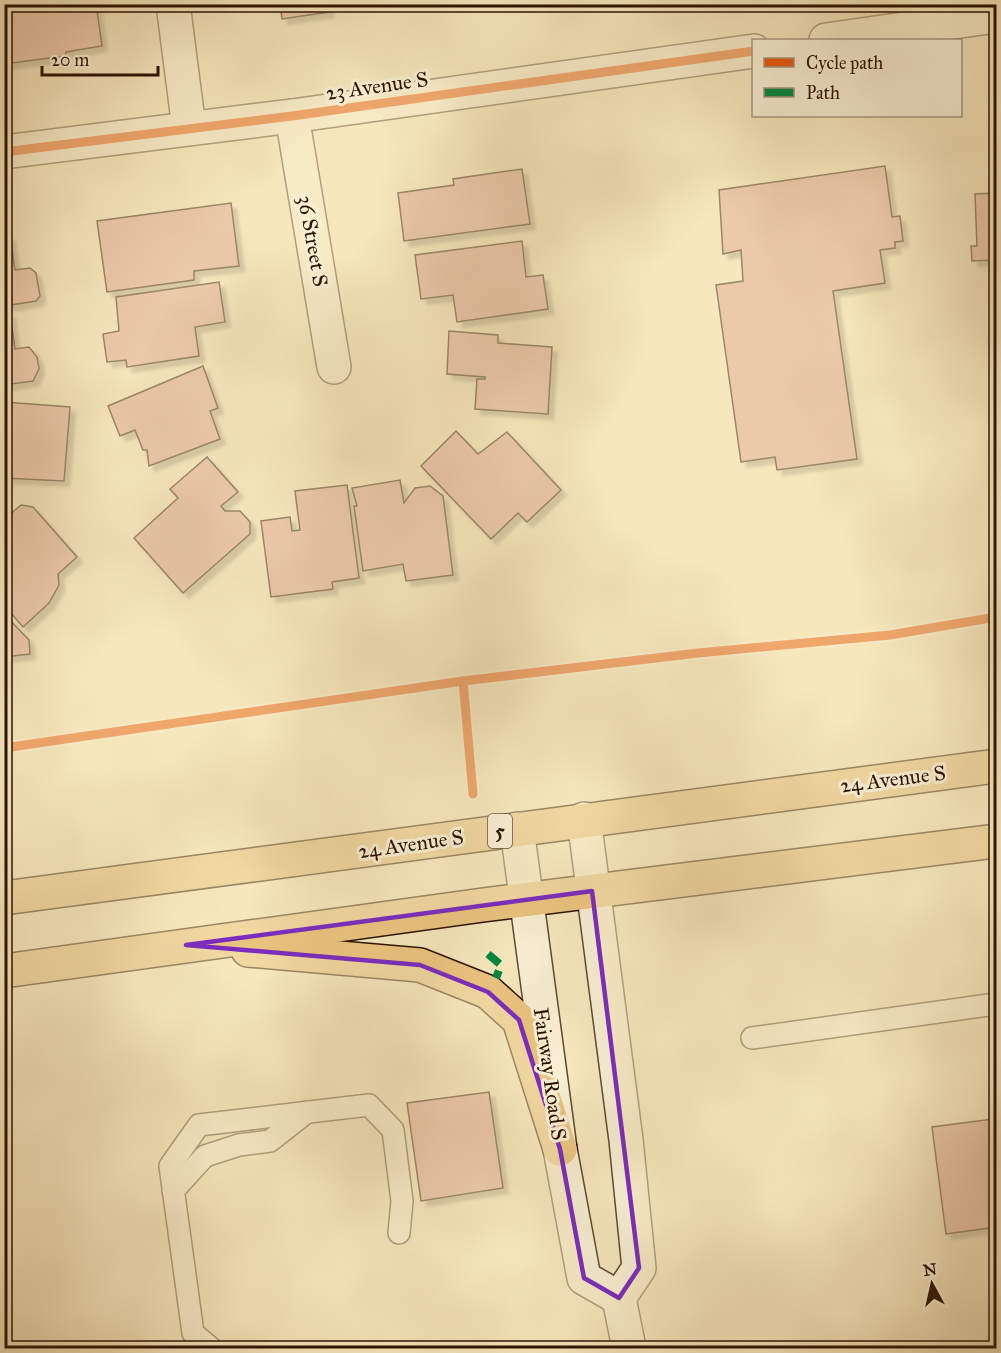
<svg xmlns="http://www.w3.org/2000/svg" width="1001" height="1353" font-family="'IM FELL Great Primer',serif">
<defs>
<filter id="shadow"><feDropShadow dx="5.5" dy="5.5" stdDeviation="1.5" flood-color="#0004"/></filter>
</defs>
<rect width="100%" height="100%" fill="#f5e7bc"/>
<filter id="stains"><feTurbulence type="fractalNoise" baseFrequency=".00333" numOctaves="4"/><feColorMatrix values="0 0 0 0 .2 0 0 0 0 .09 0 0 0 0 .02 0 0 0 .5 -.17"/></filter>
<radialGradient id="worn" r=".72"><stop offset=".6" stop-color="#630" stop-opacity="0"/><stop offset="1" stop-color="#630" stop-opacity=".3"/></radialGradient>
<!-- building -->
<g fill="#e1a592" stroke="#2c1300" stroke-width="1.5" filter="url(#shadow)">
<path d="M 17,4 L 96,4 L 102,46 L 66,52 L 65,56 L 4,64 L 4,8 Z"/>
<path d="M 280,4 L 328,4 L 329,12 L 282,19 Z"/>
<path d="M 885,166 L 892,217 L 900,216 L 903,241 L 895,242 L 895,248 L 880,250 L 885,283 L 833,291 L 857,459 L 777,470 L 775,457 L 741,462 L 716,285 L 743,281 L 741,250 L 723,254 L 719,190 Z"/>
<path d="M 522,169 L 530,224 L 404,241 L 398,193 L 454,185 L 453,179 Z"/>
<path d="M 996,193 L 996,306 L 995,260 L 972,261 L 971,246 L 977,246 L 975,194 Z"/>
<path d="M 231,203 L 239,266 L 194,271 L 194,280 L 107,292 L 97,221 Z"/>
<path d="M 10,235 L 15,270 L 30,268 L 36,273 L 40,296 L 36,301 L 4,306 L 4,236 Z"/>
<path d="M 522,241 L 526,277 L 543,275 L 548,309 L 457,322 L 453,295 L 421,299 L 415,255 Z"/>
<path d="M 219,282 L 225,322 L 195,327 L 199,356 L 127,367 L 126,360 L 107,362 L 103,334 L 119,331 L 116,297 Z"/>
<path d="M 10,313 L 15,349 L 29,347 L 37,357 L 39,369 L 33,381 L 4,385 L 4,314 Z"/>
<path d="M 449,331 L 498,335 L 498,343 L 552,347 L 548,414 L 475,409 L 477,379 L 485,379 L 485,377 L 447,374 Z"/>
<path d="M 203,366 L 218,408 L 210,411 L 220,439 L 149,466 L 147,450 L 143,450 L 135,430 L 120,436 L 108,406 Z"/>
<path d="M 4,402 L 70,407 L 64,481 L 4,478 Z"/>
<path d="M 456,431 L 478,454 L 507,432 L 561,490 L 527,522 L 518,513 L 491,539 L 421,466 Z"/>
<path d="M 207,457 L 238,492 L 221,506 L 225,511 L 240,511 L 250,522 L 250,534 L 183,593 L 134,538 L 178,498 L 170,489 Z"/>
<path d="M 400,480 L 404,503 L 415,488 L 430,486 L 443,496 L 453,575 L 406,581 L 403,564 L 363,571 L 354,506 L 357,506 L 352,488 Z"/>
<path d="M 347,485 L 359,578 L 332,582 L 333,589 L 271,597 L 261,521 L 290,517 L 292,531 L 300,530 L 295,491 Z"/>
<path d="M 21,505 L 33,507 L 77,557 L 58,574 L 59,585 L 49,603 L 23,627 L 4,605 L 4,514 L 7,517 Z"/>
<path d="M 4,614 L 29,640 L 30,654 L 4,657 Z"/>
<path d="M 489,1092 L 503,1188 L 421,1201 L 407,1103 Z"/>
<path d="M 993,1119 L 996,1150 L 996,1227 L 946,1234 L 932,1127 Z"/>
</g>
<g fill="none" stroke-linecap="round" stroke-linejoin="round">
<!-- service casing -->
<g stroke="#5e482f" stroke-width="24">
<g id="service">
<path d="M 752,1038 L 996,1004"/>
<path d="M 173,1191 L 205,1156 L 239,1145 L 270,1141 L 307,1112"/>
<path d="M 211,1348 L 193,1333 L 170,1166 L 199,1125 L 369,1105 L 393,1130 L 402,1201 L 399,1233"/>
</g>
</g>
<!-- minor casing -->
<g stroke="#5e482f" stroke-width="36">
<g id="minor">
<path d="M 173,4 L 189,128"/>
<path d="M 826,40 L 996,16"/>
<path d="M 292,116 L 334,367"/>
<path d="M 4,152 L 292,116 L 754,51"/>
</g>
</g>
<!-- tertiary casing -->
<g stroke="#5e482f" stroke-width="36">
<g id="tertiary">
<path d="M 584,819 L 626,1140 L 639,1268 L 619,1298 L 629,1348"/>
<path d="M 517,829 L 560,1149 L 584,1278 L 619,1298"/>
</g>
</g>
<!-- primary casing -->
<g stroke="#2c1300" stroke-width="36">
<g id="primary">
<path d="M 4,898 L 996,766"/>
<path d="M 248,950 L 420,965 L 488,992 L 519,1020 L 560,1149"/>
<path d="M 4,971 L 483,905 L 996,841"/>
</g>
</g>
<!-- service -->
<use href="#service" stroke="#f8efd3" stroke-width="21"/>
<!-- minor -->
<use href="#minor" stroke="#f8efd3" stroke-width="33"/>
<!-- tertiary -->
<use href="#tertiary" stroke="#f8efd3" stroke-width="33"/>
<!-- primary -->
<use href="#primary" stroke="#eac47e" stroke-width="33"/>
<!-- quiet -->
<path stroke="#00873e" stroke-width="8" stroke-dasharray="15 8" stroke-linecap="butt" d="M 488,954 L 501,965 L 496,978"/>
<!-- cycleway casing -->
<g stroke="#f8efd3" stroke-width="13">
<g id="cycleway">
<path d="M 4,152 L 292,116 L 754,51"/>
<path d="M 463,681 L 473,794"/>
<path d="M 4,748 L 463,681 L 698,653 L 890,635 L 996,617"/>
</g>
</g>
<!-- cycleway -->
<use href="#cycleway" stroke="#e8590c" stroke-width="9"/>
</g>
<!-- marked area -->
<path d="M0 0H1001V1353H0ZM 592,891 L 639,1268 L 619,1298 L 584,1278 L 560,1149 L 519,1020 L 488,992 L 420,965 L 186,945 Z" fill="#f5e7bc" fill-opacity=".55" fill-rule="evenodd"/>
<path fill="none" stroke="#7b2cbf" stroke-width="4.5" stroke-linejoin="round" d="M 592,891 L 639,1268 L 619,1298 L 584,1278 L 560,1149 L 519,1020 L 488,992 L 420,965 L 186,945 Z"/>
<g text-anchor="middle" stroke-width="6" stroke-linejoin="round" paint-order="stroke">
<!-- shield labels -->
<rect fill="#f8efd3" stroke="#69553f" stroke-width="1.5" x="488" y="814" width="24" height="34" rx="4.5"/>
<g font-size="20" font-weight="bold" fill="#2c1300">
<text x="500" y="838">5</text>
</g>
<!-- street labels -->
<g font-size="21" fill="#2c1300" stroke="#f8efd3">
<text transform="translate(377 86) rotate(-8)" y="7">23 Avenue S</text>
<text transform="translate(313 241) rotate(80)" y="7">36 Street S</text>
<text transform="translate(893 779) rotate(-7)" y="7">24 Avenue S</text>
<text transform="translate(411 844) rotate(-8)" y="7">24 Avenue S</text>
<text transform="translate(550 1074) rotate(82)" y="7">Fairway Road S</text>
</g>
</g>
<!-- margin -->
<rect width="1001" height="1353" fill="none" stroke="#f5e7bc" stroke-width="24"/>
<rect x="6" y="6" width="989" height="1341" fill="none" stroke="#2c1300" stroke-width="3"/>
<rect x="12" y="12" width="977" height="1329" fill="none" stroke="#2c1300" stroke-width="1.5"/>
<!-- legend -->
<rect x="752" y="39" width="210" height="78" fill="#f8efd3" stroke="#a6977f" stroke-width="1.5"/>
<rect x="764" y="58" width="30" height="9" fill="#e8590c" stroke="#a6977f" stroke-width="1.5"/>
<text x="806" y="69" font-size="18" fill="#2c1300">Cycle path</text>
<rect x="764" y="88" width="30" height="9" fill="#00873e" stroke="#a6977f" stroke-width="1.5"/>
<text x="806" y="99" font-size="18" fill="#2c1300">Path</text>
<!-- north arrow -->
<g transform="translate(932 1284) rotate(352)" stroke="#f8efd3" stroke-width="4.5" paint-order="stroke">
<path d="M0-4.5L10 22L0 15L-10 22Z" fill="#2c1300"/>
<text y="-9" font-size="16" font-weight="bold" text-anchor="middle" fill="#2c1300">N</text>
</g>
<!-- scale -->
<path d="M42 66v9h116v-9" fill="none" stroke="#2c1300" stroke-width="3"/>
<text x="51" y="66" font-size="18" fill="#2c1300" stroke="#f8efd3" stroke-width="4.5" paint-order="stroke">20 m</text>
<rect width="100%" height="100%" filter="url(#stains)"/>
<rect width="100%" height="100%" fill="url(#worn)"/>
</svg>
